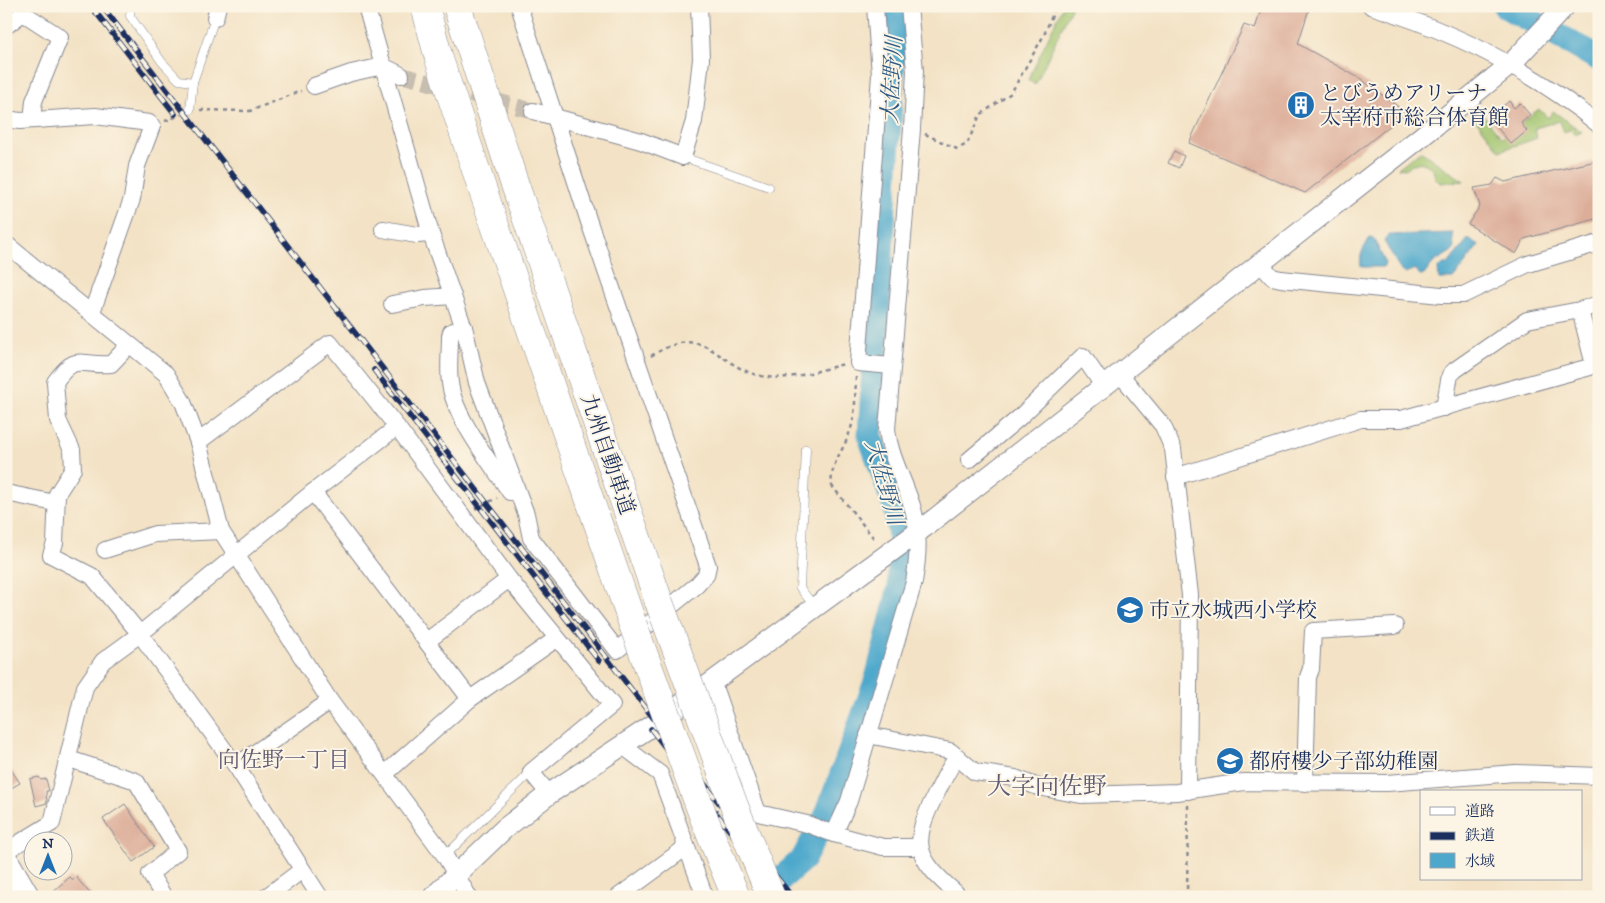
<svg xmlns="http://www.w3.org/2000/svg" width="1605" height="903" font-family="'IM FELL DW Pica','Noto Serif JP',serif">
<rect width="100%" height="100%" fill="#fcf5e5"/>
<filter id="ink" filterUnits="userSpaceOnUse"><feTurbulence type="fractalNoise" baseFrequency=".02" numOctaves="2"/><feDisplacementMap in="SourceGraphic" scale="10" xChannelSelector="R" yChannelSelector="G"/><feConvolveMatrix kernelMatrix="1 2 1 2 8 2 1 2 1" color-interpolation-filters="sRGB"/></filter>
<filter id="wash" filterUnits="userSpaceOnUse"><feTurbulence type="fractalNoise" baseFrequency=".0096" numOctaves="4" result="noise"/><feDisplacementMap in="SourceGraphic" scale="20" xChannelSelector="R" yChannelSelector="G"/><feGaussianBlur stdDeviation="1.12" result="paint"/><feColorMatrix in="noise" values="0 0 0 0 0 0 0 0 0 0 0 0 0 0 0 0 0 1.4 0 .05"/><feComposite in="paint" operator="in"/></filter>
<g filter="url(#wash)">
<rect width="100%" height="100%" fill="#f3e2c5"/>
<!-- green -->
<g fill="#9fc26b" stroke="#5d7864">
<path d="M 1063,6 L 1072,6 L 1035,85 L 1028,80 Z"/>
<path d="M 1476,106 L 1502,138 L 1539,109 L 1548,118 L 1553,111 L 1582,132 L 1575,135 L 1572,129 L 1564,132 L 1560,121 L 1535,128 L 1537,138 L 1500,151 L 1469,111 Z"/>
<path d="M 1420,151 L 1464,181 L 1440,183 L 1435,178 L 1433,169 C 1420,159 1418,162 1405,169 L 1398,168 Z"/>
</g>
<!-- water -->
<g fill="#4ea8cc" stroke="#346c95">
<path d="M 1453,233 L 1454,250 L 1433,263 L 1424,275 L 1420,275 L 1415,269 L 1405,273 L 1401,271 L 1384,241 L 1389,235 Z"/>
<path d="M 1370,238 L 1374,239 L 1385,262 L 1384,267 L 1361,267 C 1359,255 1363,248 1370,238 Z"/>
<path d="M 1468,239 L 1479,245 L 1453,279 L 1439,279 L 1438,269 L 1443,264 L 1448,264 Z"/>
</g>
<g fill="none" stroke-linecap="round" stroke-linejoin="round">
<!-- river -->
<g stroke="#4ea8cc" stroke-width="25">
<path d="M 1505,6 L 1599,59"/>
<path d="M 766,897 L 784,876 L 803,859 L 826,817 L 877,679 L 900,587 L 900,535 L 895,507 L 870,436 L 896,6"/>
</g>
</g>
<g id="blocks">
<!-- building -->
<g fill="#dcad99">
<path d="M 1262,6 L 1310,6 L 1298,44 L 1361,79 L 1406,113 L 1305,193 L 1189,143 L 1244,25 L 1255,29 Z"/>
<path d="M 1509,101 L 1514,108 L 1520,103 L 1530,115 L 1521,123 L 1527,131 L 1511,144 L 1489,118 Z"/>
<path d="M 1174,151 L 1184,156 L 1179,168 L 1168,163 Z"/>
<path d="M 1596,161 L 1599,170 L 1599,218 L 1524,239 L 1516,254 L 1468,224 L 1480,206 L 1474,188 L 1492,185 L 1497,178 L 1505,182 Z"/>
<path d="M 6,762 L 20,783 L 6,791 Z"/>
<path d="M 39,777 L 41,780 L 46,779 L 49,791 L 46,791 L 47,803 L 36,806 L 30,779 Z"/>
<path d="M 125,804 L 154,847 L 133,862 L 103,819 Z"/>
<path d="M 70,877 L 73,880 L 76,877 L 93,897 L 46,897 Z"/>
</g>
</g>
</g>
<g filter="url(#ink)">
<use href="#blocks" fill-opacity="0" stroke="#878892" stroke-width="1"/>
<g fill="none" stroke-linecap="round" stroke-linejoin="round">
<!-- minor-tunnel -->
<path stroke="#c8beb0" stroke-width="16" stroke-dasharray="16 8" stroke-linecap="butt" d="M 401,75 L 533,111"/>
<!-- service casing -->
<g stroke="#878892" stroke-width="9">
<g id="service">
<path d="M 131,6 L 130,16 L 162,62 L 179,80 L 193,82"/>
<path d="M 190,110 L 193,82 L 215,18"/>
<path d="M 683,157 L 769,187"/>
<path d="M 806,449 L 800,588 L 814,606"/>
<path d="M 445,856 L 531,772"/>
</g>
</g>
<!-- minor casing -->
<g stroke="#878892" stroke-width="18">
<g id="minor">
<path d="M 366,6 L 431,234 L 465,331 L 477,383 L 526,514 L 531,538 L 617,650 L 697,585 L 706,575 L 708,566 L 589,222 L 519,6"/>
<path d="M 875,6 L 880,75 L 858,363 L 892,366"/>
<path d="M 1371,6 C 1455,32 1531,69 1599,125"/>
<path d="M 215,18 L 218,6"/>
<path d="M 6,26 L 23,13 L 60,37 L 34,101 L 32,120"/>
<path d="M 314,86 L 351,73 L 383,66 L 401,75"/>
<path d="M 533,111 L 641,141 L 683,157 L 694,121 L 701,59 L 699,6"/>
<path d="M 6,119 L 20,121 L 95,116 L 149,123 L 152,126 L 137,166 L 132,199 L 92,312"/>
<path d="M 383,229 L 417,235 L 431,234"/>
<path d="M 6,244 L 166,374 L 183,402 L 198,442 L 221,531 L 330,701 L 445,856 L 469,897"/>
<path d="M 1260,263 L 1272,277 L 1281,279 L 1441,295 L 1463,295 L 1528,264 L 1599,243"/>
<path d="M 392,304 L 425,298 L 453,296"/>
<path d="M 464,327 L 451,332 L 450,336 C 450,352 448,368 450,383 C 454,417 491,463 510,492"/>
<path d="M 129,345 L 111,364 C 80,367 77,351 55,382 L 58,420 L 72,450 L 73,469 L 57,494 L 55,543 L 51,555 L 92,576 L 140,634 L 236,766 L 320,897"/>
<path d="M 1120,374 L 1163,426 L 1173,449 L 1190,595 L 1188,791"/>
<path d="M 1444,408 L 1450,375 L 1455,370 L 1527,320 L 1580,310 L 1599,304"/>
<path d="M 198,442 L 330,343 L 397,427 L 509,579 L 612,705 L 531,772 L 549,794"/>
<path d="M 969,460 L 1020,417 L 1083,356 L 1104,387"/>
<path d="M 1175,477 L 1361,419 L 1401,419 L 1590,367 L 1593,361 L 1580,310"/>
<path d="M 313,492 L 470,699"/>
<path d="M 6,493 L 55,503"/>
<path d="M 105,550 L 155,534 L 221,531"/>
<path d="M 427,641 L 509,579"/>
<path d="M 712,681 L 758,813 L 807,824 L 834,834 L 883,847 L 919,847"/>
<path d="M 868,735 L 950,751 L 975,772 L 1015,778 L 1038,787 L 1081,795 L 1177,792 L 1244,782 L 1387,783 L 1515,773 L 1599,776"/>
<path d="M 623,746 L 660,774 L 705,897"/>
<path d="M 69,759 L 136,781 L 178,851 L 150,874 L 164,897"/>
<path d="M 236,766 L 330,701"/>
<path d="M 385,774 L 470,699 L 556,639"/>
<path d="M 1305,783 L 1308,677 L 1311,669 L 1313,631 L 1395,626"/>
<path d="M 834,834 L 849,801 L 914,582 C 918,558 920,534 913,509 C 905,481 890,458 887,429 L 912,129 L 915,71 L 909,6"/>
<path d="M 6,851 L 52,823 L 85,687 L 103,661 L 140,634 L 313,492 L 397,427"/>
<path d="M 266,897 L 302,870"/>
<path d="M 618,897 L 685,848"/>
<path d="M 956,897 L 956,893 C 914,857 911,843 936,794 C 943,782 948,767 958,757"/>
</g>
</g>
<!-- tertiary casing -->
<g stroke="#878892" stroke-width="22">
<path id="tertiary" d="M 433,897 L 504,829 L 549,794 L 656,723 L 918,532 L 1421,137 L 1511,64 L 1565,6"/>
</g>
<!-- primary casing -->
<g stroke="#878892" stroke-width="27">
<g id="primary">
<path d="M 6,861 L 27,897"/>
<path d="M 6,896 L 6,897"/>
</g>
</g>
<!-- motorway casing -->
<g stroke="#878892" stroke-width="29">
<g id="motorway">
<path d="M 425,6 L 439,59 L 482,188 L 633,625"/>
<path d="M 457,6 L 513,179 L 659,602"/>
</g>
</g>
<!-- path -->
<g stroke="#878892" stroke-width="2.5" stroke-dasharray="4 4" stroke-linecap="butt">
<path d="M 200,110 L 250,111 L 301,91"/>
<path d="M 165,121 L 181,115"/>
<path d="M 925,134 L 957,149 L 967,144 L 980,115 L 1011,93 L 1044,35 L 1056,6"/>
<path d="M 651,356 C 708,320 713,365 761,376 C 788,382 819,370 844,364"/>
<path d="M 856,377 C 855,394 856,416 850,431 C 844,451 829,464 832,486 L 876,541"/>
<path d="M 475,509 L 497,498"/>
<path d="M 1187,897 L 1188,805"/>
</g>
<!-- service -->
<use href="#service" stroke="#fff" stroke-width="8"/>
<!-- minor -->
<use href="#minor" stroke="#fff" stroke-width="16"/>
<!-- tertiary -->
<use href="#tertiary" stroke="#fff" stroke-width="20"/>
<!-- primary -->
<use href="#primary" stroke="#fff" stroke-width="25"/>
<!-- motorway -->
<use href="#motorway" stroke="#fff" stroke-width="28"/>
<!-- rail casing -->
<g stroke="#1b2f5e" stroke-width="5.5">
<g id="rail">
<path d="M 91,6 L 175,114"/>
<path d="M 102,6 L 792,897"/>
<path d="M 374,370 L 599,661"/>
<path d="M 651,729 L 781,897"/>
</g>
</g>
<!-- rail -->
<use href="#rail" stroke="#fcf5e5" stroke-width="4" stroke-dasharray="11" stroke-linecap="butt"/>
<!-- motorway-bridge casing -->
<g stroke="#878892" stroke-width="29" stroke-linecap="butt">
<g id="motorway-bridge">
<path d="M 659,602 L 735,808 L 771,897"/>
<path d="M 633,625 L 704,818 L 736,897"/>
</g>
</g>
<!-- motorway-bridge -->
<use href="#motorway-bridge" stroke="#fff" stroke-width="28"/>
</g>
</g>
<!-- icons -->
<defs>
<g id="building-disc" transform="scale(1.4375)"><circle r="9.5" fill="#1f6fb2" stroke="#fcf5e5"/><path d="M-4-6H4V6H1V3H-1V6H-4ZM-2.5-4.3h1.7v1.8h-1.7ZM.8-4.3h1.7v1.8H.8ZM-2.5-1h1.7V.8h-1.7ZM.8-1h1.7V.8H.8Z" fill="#fff"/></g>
<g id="school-disc" transform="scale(1.4375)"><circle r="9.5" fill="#1f6fb2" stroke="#fcf5e5"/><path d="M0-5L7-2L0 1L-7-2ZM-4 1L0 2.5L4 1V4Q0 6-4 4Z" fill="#fff"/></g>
</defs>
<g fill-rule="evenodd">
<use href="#building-disc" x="1301" y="105"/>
<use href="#school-disc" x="1130" y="610"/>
<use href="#school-disc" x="1230" y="761"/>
</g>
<g text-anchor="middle" stroke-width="4" stroke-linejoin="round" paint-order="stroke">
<!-- poi labels -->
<g font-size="21" fill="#1b2f5e" stroke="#fcf5e5" text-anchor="start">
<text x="1320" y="100">とびうめアリーナ<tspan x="1320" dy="24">太宰府市総合体育館</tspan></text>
<text x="1149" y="617">市立水城西小学校</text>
<text x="1249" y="768">都府樓少子部幼稚園</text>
</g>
<!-- street labels -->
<g font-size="21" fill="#1b2f5e" stroke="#fcf5e5">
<text transform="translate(608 454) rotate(71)" y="7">九州自動車道</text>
</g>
<!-- water labels -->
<g font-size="22" font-style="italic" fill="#2d5984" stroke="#fcf5e5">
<text transform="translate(891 80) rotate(-87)" y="8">大佐野川</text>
<text transform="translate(885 482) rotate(74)" y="8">大佐野川</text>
</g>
<!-- neighbourhood labels -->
<g font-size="22" fill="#5f5b73" stroke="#fcf5e5">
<text x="284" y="767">向佐野一丁目</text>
</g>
<!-- quarter labels -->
<g font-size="24" fill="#5f5b73" stroke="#fcf5e5">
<text x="1047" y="794">大字向佐野</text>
</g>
</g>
<!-- margin -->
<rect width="1605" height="903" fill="none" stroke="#fcf5e5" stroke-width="25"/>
<!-- legend -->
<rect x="1420" y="790" width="162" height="90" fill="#fcf5e5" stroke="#a2a6af"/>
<rect x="1430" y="807" width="25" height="8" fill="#ffffff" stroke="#a2a6af"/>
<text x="1465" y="816" font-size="15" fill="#1b2f5e">道路</text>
<rect x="1430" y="832" width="25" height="8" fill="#1b2f5e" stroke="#a2a6af"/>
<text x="1465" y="840" font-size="15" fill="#1b2f5e">鉄道</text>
<rect x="1430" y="853" width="25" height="15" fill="#4ea8cc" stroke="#a2a6af"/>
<text x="1465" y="866" font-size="15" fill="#1b2f5e">水域</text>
<!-- north arrow -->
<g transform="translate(48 856)"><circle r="24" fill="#fcf5e5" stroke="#a2a6af"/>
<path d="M0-4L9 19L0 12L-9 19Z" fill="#1f6fb2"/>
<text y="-8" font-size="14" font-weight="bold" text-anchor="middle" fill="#1b2f5e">N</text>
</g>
</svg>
